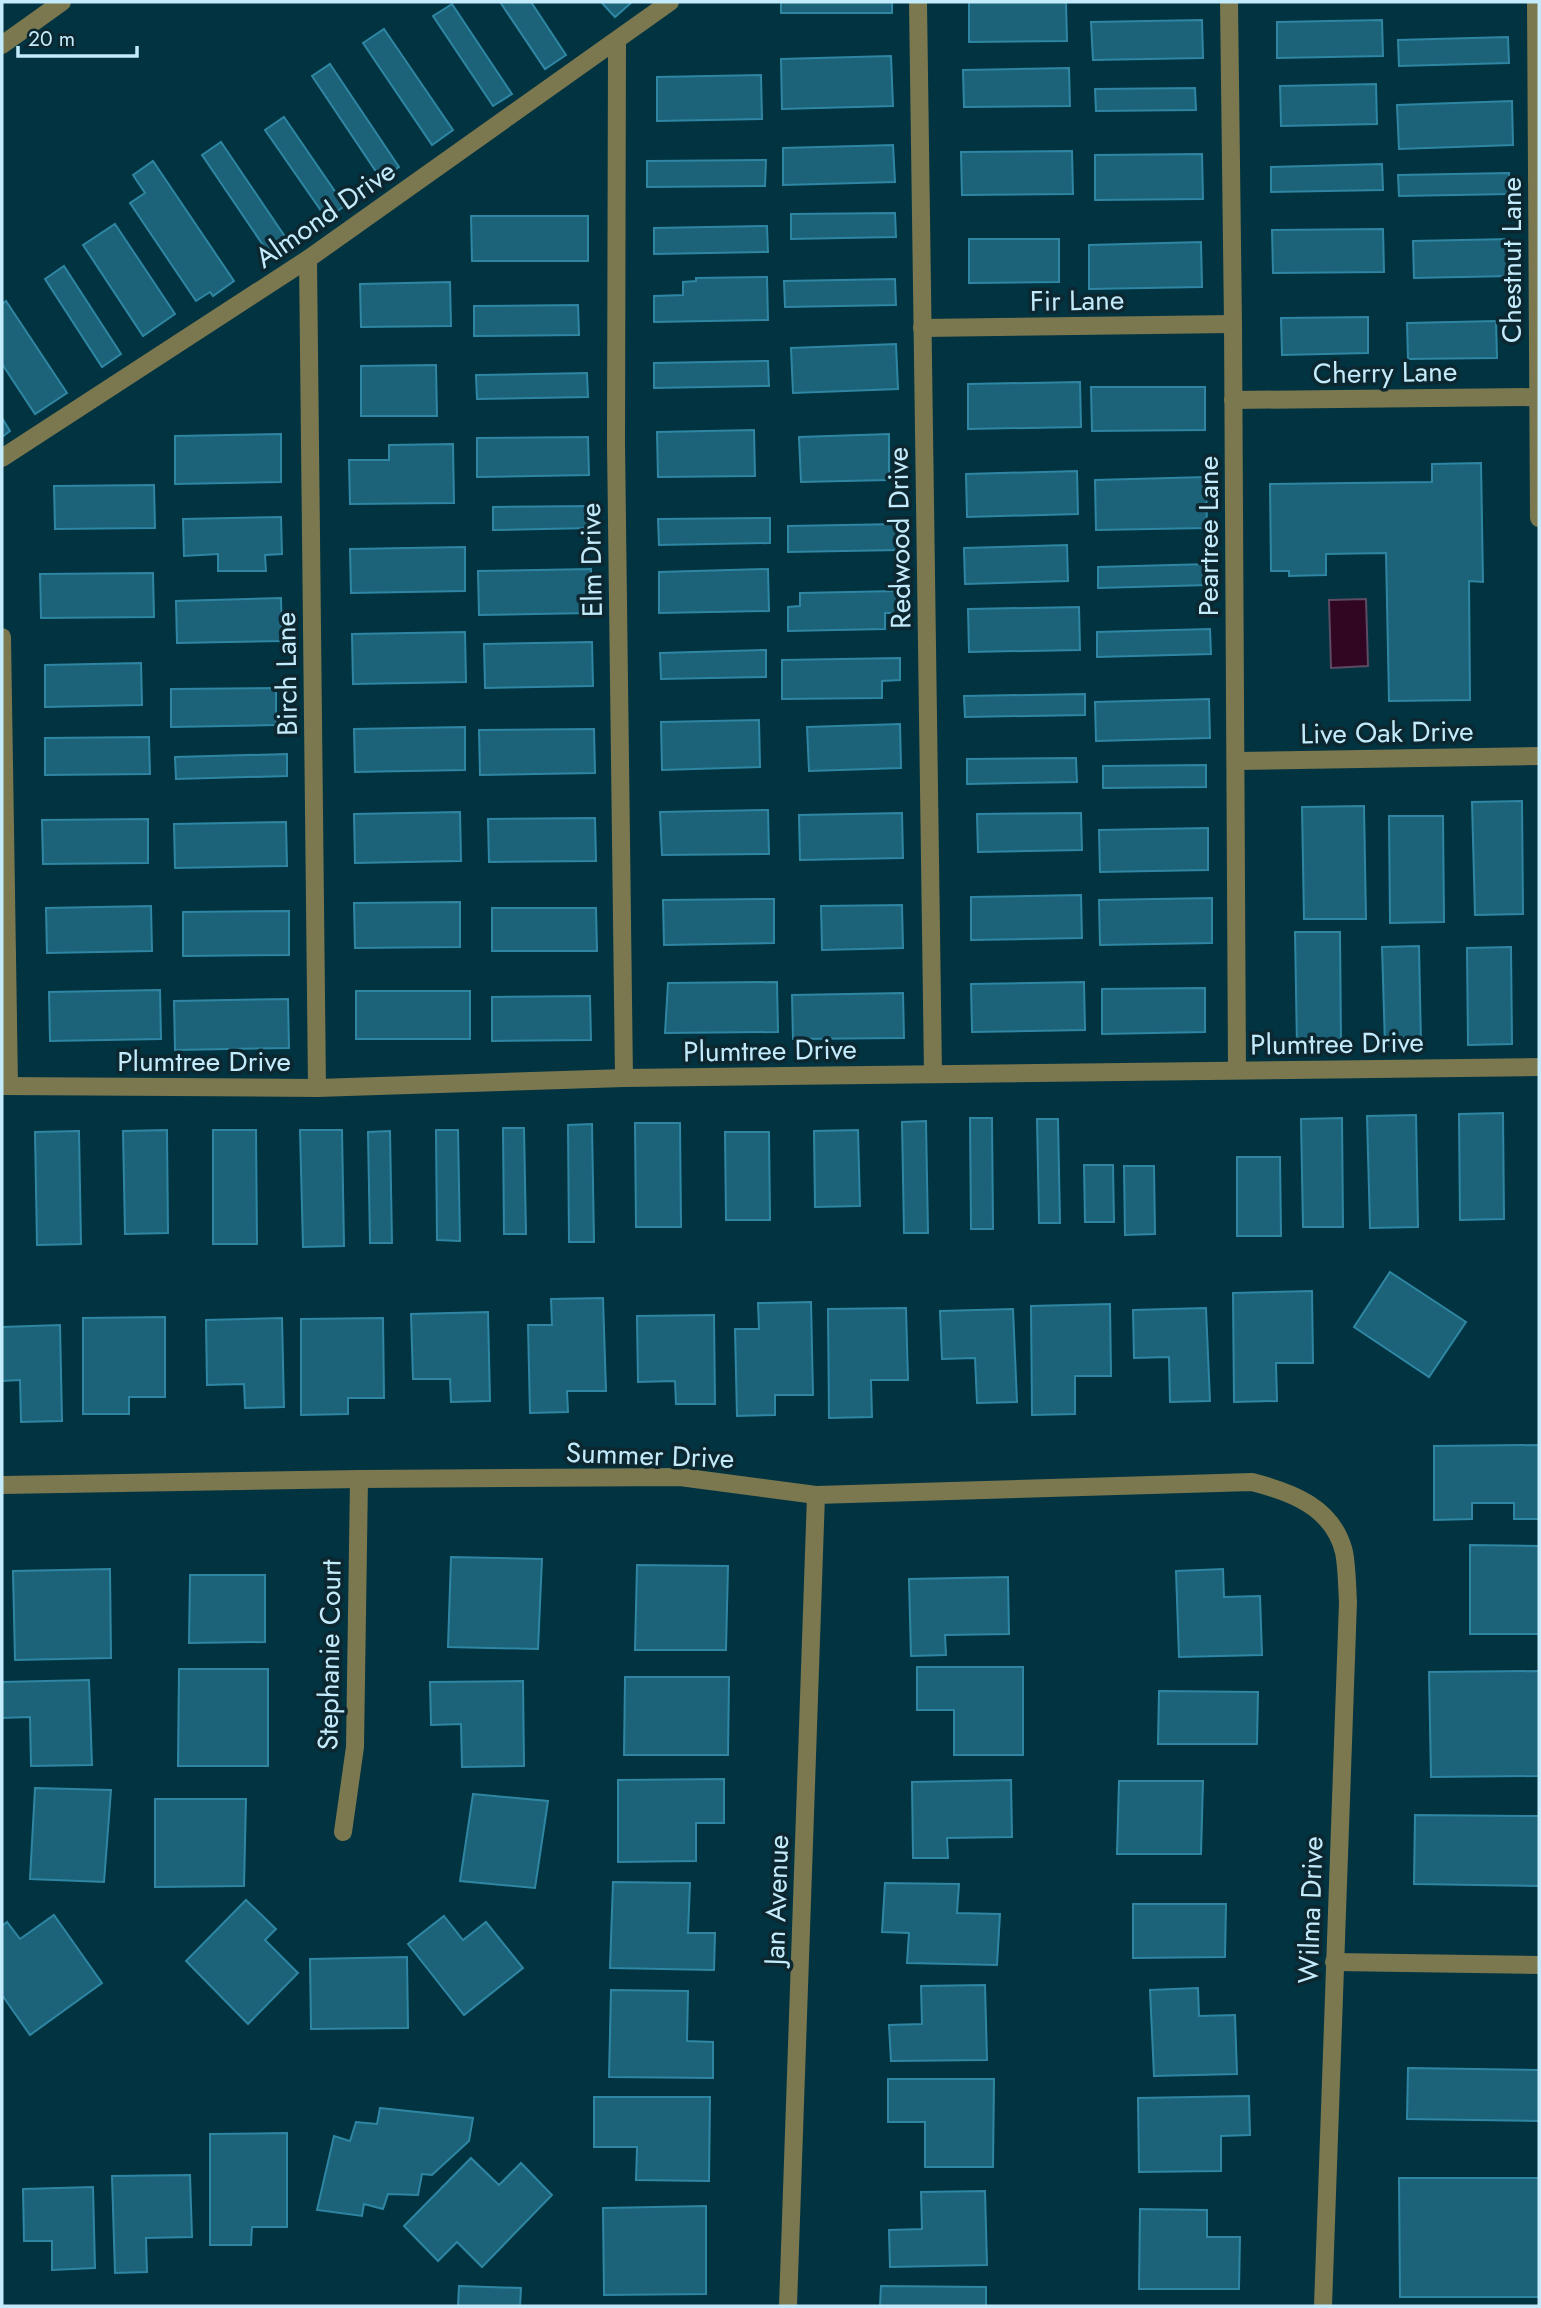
<svg xmlns="http://www.w3.org/2000/svg" width="1541" height="2308" font-family="Jost,sans-serif">
<rect width="100%" height="100%" fill="#013341"/>
<!-- water -->
<path fill="#300622" stroke="#5c4b63" stroke-width="2" d="M 1366,599 L 1368,666 L 1331,668 L 1329,600 Z"/>
<!-- building -->
<g fill="#1c637a" stroke="#2f86a2" stroke-width="2">
<path d="M 500,2 L 531,2 L 566,55 L 545,69 Z"/>
<path d="M 601,2 L 632,2 L 615,17 Z"/>
<rect x="781" y="2" width="111" height="11"/>
<path d="M 969,2 L 1066,2 L 1067,41 L 969,42 Z"/>
<path d="M 452,4 L 512,94 L 493,106 L 433,16 Z"/>
<path d="M 1202,20 L 1203,58 L 1093,60 L 1091,22 Z"/>
<path d="M 1382,20 L 1383,56 L 1277,58 L 1277,22 Z"/>
<path d="M 384,29 L 453,130 L 432,145 L 363,43 Z"/>
<path d="M 1508,37 L 1509,63 L 1399,66 L 1398,40 Z"/>
<path d="M 891,56 L 893,106 L 782,109 L 781,59 Z"/>
<path d="M 330,64 L 399,167 L 381,179 L 312,76 Z"/>
<path d="M 1069,68 L 1070,106 L 964,107 L 963,70 Z"/>
<path d="M 761,75 L 762,119 L 657,121 L 657,77 Z"/>
<path d="M 1376,84 L 1377,124 L 1281,126 L 1280,86 Z"/>
<path d="M 1195,88 L 1196,110 L 1096,111 L 1095,89 Z"/>
<path d="M 1512,101 L 1513,145 L 1399,149 L 1397,105 Z"/>
<path d="M 284,117 L 345,206 L 326,218 L 265,130 Z"/>
<path d="M 221,142 L 290,244 L 271,257 L 202,155 Z"/>
<path d="M 893,145 L 895,182 L 783,185 L 783,148 Z"/>
<path d="M 1072,151 L 1073,194 L 962,195 L 961,152 Z"/>
<path d="M 1202,154 L 1203,199 L 1095,200 L 1095,155 Z"/>
<path d="M 766,160 L 765,186 L 647,187 L 647,161 Z"/>
<path d="M 153,161 L 234,281 L 213,296 L 210,292 L 196,301 L 130,203 L 145,193 L 133,175 Z"/>
<path d="M 1382,164 L 1383,190 L 1271,192 L 1271,167 Z"/>
<path d="M 1509,173 L 1510,194 L 1399,196 L 1398,175 Z"/>
<path d="M 895,213 L 896,237 L 791,239 L 791,214 Z"/>
<path d="M 471,216 L 588,216 L 588,261 L 472,261 Z"/>
<path d="M 115,224 L 175,314 L 143,336 L 83,245 Z"/>
<path d="M 767,226 L 768,252 L 654,254 L 654,228 Z"/>
<path d="M 1383,229 L 1384,272 L 1273,273 L 1272,230 Z"/>
<path d="M 969,239 L 1059,239 L 1059,282 L 969,283 Z"/>
<path d="M 1510,239 L 1511,276 L 1414,278 L 1413,241 Z"/>
<path d="M 1201,242 L 1202,287 L 1089,289 L 1089,245 Z"/>
<path d="M 64,266 L 121,354 L 102,367 L 45,279 Z"/>
<path d="M 767,277 L 768,320 L 654,322 L 654,296 L 683,295 L 683,282 L 696,281 L 696,278 Z"/>
<path d="M 895,279 L 896,305 L 785,307 L 784,281 Z"/>
<path d="M 450,282 L 451,326 L 361,327 L 360,284 Z"/>
<path d="M 6,301 L 67,393 L 35,414 L 2,364 L 2,304 Z"/>
<path d="M 578,305 L 579,335 L 474,336 L 474,306 Z"/>
<path d="M 1368,317 L 1368,353 L 1282,355 L 1281,318 Z"/>
<path d="M 1496,321 L 1497,358 L 1408,359 L 1407,323 Z"/>
<path d="M 896,344 L 898,389 L 793,393 L 791,348 Z"/>
<path d="M 768,361 L 769,386 L 654,388 L 654,363 Z"/>
<path d="M 436,365 L 437,416 L 361,416 L 361,366 Z"/>
<path d="M 587,373 L 588,397 L 477,399 L 476,375 Z"/>
<path d="M 1080,382 L 1081,427 L 968,429 L 968,384 Z"/>
<path d="M 1091,387 L 1205,387 L 1205,430 L 1092,431 Z"/>
<path d="M 2,418 L 10,431 L 2,437 Z"/>
<path d="M 754,430 L 755,476 L 658,477 L 657,432 Z"/>
<path d="M 281,434 L 281,482 L 175,484 L 175,436 Z"/>
<path d="M 889,434 L 889,480 L 801,482 L 799,437 Z"/>
<path d="M 588,437 L 589,475 L 477,477 L 477,438 Z"/>
<path d="M 453,444 L 454,503 L 350,504 L 349,460 L 389,460 L 389,445 Z"/>
<path d="M 1481,463 L 1483,582 L 1469,581 L 1470,700 L 1389,701 L 1386,553 L 1326,554 L 1326,575 L 1289,576 L 1289,571 L 1271,571 L 1270,484 L 1432,482 L 1432,464 Z"/>
<path d="M 1077,471 L 1078,514 L 967,517 L 966,474 Z"/>
<path d="M 1206,477 L 1207,528 L 1096,530 L 1095,480 Z"/>
<path d="M 154,485 L 155,528 L 55,529 L 54,486 Z"/>
<path d="M 591,506 L 591,528 L 493,530 L 493,507 Z"/>
<path d="M 281,517 L 282,554 L 265,555 L 266,571 L 218,571 L 218,554 L 184,556 L 183,519 Z"/>
<path d="M 770,518 L 770,543 L 659,545 L 658,519 Z"/>
<path d="M 899,524 L 900,550 L 788,552 L 788,526 Z"/>
<path d="M 1067,545 L 1068,581 L 965,584 L 964,548 Z"/>
<path d="M 465,547 L 465,591 L 351,593 L 350,549 Z"/>
<path d="M 1209,564 L 1209,585 L 1098,588 L 1098,567 Z"/>
<path d="M 591,569 L 591,613 L 479,615 L 478,571 Z"/>
<path d="M 768,569 L 769,611 L 659,613 L 659,572 Z"/>
<path d="M 153,573 L 154,617 L 41,618 L 40,574 Z"/>
<path d="M 897,591 L 897,613 L 885,613 L 885,629 L 788,631 L 788,607 L 800,606 L 800,593 Z"/>
<path d="M 281,598 L 282,641 L 177,643 L 176,601 Z"/>
<path d="M 1079,607 L 1080,650 L 969,652 L 968,609 Z"/>
<path d="M 1210,629 L 1211,654 L 1097,657 L 1097,632 Z"/>
<path d="M 465,632 L 466,682 L 353,684 L 352,634 Z"/>
<path d="M 592,642 L 593,686 L 485,688 L 484,644 Z"/>
<path d="M 766,650 L 766,677 L 661,679 L 660,653 Z"/>
<path d="M 900,658 L 900,680 L 882,681 L 882,698 L 782,699 L 782,660 Z"/>
<path d="M 141,663 L 142,705 L 45,707 L 45,665 Z"/>
<path d="M 276,688 L 276,725 L 171,727 L 171,689 Z"/>
<path d="M 1085,694 L 1085,715 L 965,717 L 964,696 Z"/>
<path d="M 1209,699 L 1210,738 L 1096,741 L 1095,702 Z"/>
<path d="M 759,720 L 760,767 L 662,770 L 661,722 Z"/>
<path d="M 900,724 L 901,768 L 809,771 L 807,727 Z"/>
<path d="M 465,727 L 465,770 L 355,772 L 354,729 Z"/>
<path d="M 594,729 L 595,773 L 480,775 L 479,730 Z"/>
<path d="M 149,737 L 150,774 L 45,775 L 45,738 Z"/>
<path d="M 287,754 L 287,776 L 176,779 L 175,757 Z"/>
<path d="M 1076,758 L 1077,782 L 967,784 L 967,759 Z"/>
<path d="M 1206,765 L 1206,787 L 1103,788 L 1103,766 Z"/>
<path d="M 1522,801 L 1523,914 L 1475,915 L 1472,802 Z"/>
<path d="M 1364,806 L 1366,919 L 1304,919 L 1302,807 Z"/>
<path d="M 768,810 L 769,854 L 662,855 L 660,812 Z"/>
<path d="M 460,812 L 461,861 L 355,863 L 354,814 Z"/>
<path d="M 902,813 L 903,858 L 800,860 L 799,815 Z"/>
<path d="M 1081,813 L 1082,850 L 978,852 L 977,814 Z"/>
<path d="M 1389,816 L 1443,816 L 1444,922 L 1390,923 Z"/>
<path d="M 595,818 L 596,861 L 489,862 L 488,819 Z"/>
<path d="M 148,819 L 148,863 L 43,864 L 42,820 Z"/>
<path d="M 286,822 L 287,866 L 175,868 L 174,824 Z"/>
<path d="M 1208,828 L 1208,870 L 1100,872 L 1099,830 Z"/>
<path d="M 1081,895 L 1082,938 L 971,940 L 971,897 Z"/>
<path d="M 1212,898 L 1212,943 L 1100,945 L 1099,900 Z"/>
<path d="M 774,899 L 774,943 L 664,945 L 663,900 Z"/>
<path d="M 460,902 L 460,947 L 355,948 L 354,903 Z"/>
<path d="M 902,905 L 903,948 L 822,950 L 821,906 Z"/>
<path d="M 151,906 L 152,951 L 47,953 L 46,908 Z"/>
<path d="M 492,908 L 596,908 L 597,951 L 492,951 Z"/>
<path d="M 289,911 L 289,955 L 183,956 L 183,912 Z"/>
<path d="M 1295,932 L 1340,932 L 1341,1046 L 1297,1047 Z"/>
<path d="M 1419,946 L 1421,1045 L 1385,1046 L 1382,947 Z"/>
<path d="M 1511,947 L 1512,1044 L 1468,1045 L 1467,948 Z"/>
<path d="M 777,982 L 778,1032 L 665,1033 L 668,983 Z"/>
<path d="M 1084,982 L 1085,1030 L 972,1032 L 971,984 Z"/>
<path d="M 1205,988 L 1205,1032 L 1102,1034 L 1102,989 Z"/>
<path d="M 160,990 L 161,1039 L 50,1041 L 49,992 Z"/>
<rect x="356" y="991" width="114" height="48"/>
<path d="M 903,993 L 904,1038 L 793,1039 L 792,995 Z"/>
<path d="M 590,996 L 591,1040 L 492,1041 L 492,997 Z"/>
<path d="M 288,999 L 289,1048 L 175,1050 L 174,1001 Z"/>
<path d="M 1503,1113 L 1504,1219 L 1460,1220 L 1459,1114 Z"/>
<path d="M 1416,1115 L 1418,1227 L 1370,1228 L 1367,1116 Z"/>
<path d="M 970,1118 L 992,1118 L 993,1229 L 971,1229 Z"/>
<path d="M 1342,1118 L 1343,1227 L 1303,1227 L 1301,1119 Z"/>
<path d="M 1037,1119 L 1058,1119 L 1060,1223 L 1039,1223 Z"/>
<path d="M 926,1121 L 928,1233 L 904,1233 L 902,1122 Z"/>
<path d="M 635,1123 L 680,1123 L 681,1227 L 636,1227 Z"/>
<path d="M 592,1124 L 594,1242 L 569,1242 L 568,1125 Z"/>
<path d="M 503,1128 L 524,1128 L 526,1234 L 504,1234 Z"/>
<path d="M 167,1130 L 168,1233 L 125,1234 L 123,1131 Z"/>
<path d="M 213,1130 L 256,1130 L 257,1244 L 213,1244 Z"/>
<path d="M 300,1130 L 342,1130 L 344,1246 L 303,1247 Z"/>
<path d="M 436,1130 L 458,1130 L 460,1241 L 437,1240 Z"/>
<path d="M 858,1130 L 860,1206 L 815,1207 L 814,1131 Z"/>
<path d="M 79,1131 L 81,1244 L 37,1245 L 35,1132 Z"/>
<path d="M 390,1131 L 392,1243 L 370,1243 L 368,1132 Z"/>
<path d="M 725,1132 L 769,1132 L 770,1220 L 726,1220 Z"/>
<path d="M 1237,1157 L 1280,1157 L 1281,1236 L 1237,1236 Z"/>
<path d="M 1084,1165 L 1113,1165 L 1114,1222 L 1085,1222 Z"/>
<path d="M 1124,1166 L 1154,1166 L 1155,1234 L 1125,1235 Z"/>
<path d="M 1390,1272 L 1466,1322 L 1429,1377 L 1354,1327 Z"/>
<path d="M 1312,1291 L 1313,1363 L 1276,1363 L 1277,1401 L 1234,1402 L 1233,1293 Z"/>
<path d="M 603,1298 L 606,1391 L 567,1391 L 568,1412 L 530,1413 L 528,1325 L 552,1325 L 551,1299 Z"/>
<path d="M 811,1302 L 813,1395 L 775,1395 L 775,1415 L 737,1416 L 735,1329 L 759,1329 L 758,1303 Z"/>
<path d="M 1110,1304 L 1111,1376 L 1075,1376 L 1075,1414 L 1032,1415 L 1031,1306 Z"/>
<path d="M 906,1308 L 908,1380 L 871,1380 L 872,1417 L 829,1418 L 828,1309 Z"/>
<path d="M 1206,1308 L 1210,1401 L 1170,1402 L 1169,1357 L 1134,1358 L 1133,1310 Z"/>
<path d="M 1013,1309 L 1017,1402 L 977,1403 L 975,1358 L 942,1359 L 940,1311 Z"/>
<path d="M 488,1312 L 490,1401 L 451,1402 L 450,1379 L 413,1379 L 411,1314 Z"/>
<path d="M 714,1315 L 715,1404 L 676,1404 L 675,1381 L 638,1382 L 637,1316 Z"/>
<path d="M 165,1317 L 165,1397 L 129,1397 L 129,1414 L 83,1414 L 83,1318 Z"/>
<path d="M 282,1318 L 284,1407 L 245,1408 L 244,1384 L 207,1385 L 206,1320 Z"/>
<path d="M 383,1318 L 384,1398 L 348,1398 L 348,1414 L 301,1415 L 301,1319 Z"/>
<path d="M 60,1325 L 62,1421 L 21,1422 L 20,1380 L 2,1381 L 2,1327 Z"/>
<path d="M 1539,1445 L 1539,1519 L 1514,1519 L 1514,1503 L 1472,1503 L 1472,1519 L 1434,1520 L 1434,1446 Z"/>
<path d="M 1470,1545 L 1539,1546 L 1539,1634 L 1470,1634 Z"/>
<path d="M 451,1557 L 542,1559 L 538,1649 L 448,1647 Z"/>
<path d="M 637,1565 L 728,1566 L 726,1650 L 635,1650 Z"/>
<path d="M 110,1569 L 111,1658 L 15,1660 L 13,1571 Z"/>
<path d="M 1223,1569 L 1224,1597 L 1260,1596 L 1262,1655 L 1179,1657 L 1176,1571 Z"/>
<path d="M 190,1575 L 265,1575 L 265,1642 L 189,1643 Z"/>
<path d="M 1008,1577 L 1009,1634 L 945,1635 L 946,1655 L 911,1656 L 909,1579 Z"/>
<path d="M 917,1667 L 1023,1667 L 1023,1755 L 954,1755 L 954,1710 L 917,1710 Z"/>
<path d="M 179,1669 L 268,1669 L 268,1766 L 178,1766 Z"/>
<path d="M 1539,1671 L 1539,1776 L 1431,1777 L 1429,1672 Z"/>
<path d="M 625,1677 L 729,1677 L 728,1755 L 624,1755 Z"/>
<path d="M 89,1680 L 92,1765 L 31,1766 L 30,1717 L 2,1718 L 2,1682 Z"/>
<path d="M 523,1681 L 524,1766 L 462,1767 L 461,1724 L 431,1725 L 430,1682 Z"/>
<path d="M 1159,1691 L 1258,1692 L 1257,1744 L 1158,1744 Z"/>
<path d="M 724,1779 L 724,1823 L 696,1823 L 696,1861 L 618,1862 L 618,1780 Z"/>
<path d="M 1011,1780 L 1012,1837 L 947,1838 L 948,1858 L 913,1858 L 912,1782 Z"/>
<path d="M 1119,1781 L 1203,1781 L 1201,1854 L 1117,1854 Z"/>
<path d="M 35,1788 L 111,1790 L 104,1882 L 30,1879 Z"/>
<path d="M 473,1794 L 548,1801 L 535,1888 L 460,1881 Z"/>
<path d="M 155,1799 L 246,1799 L 244,1886 L 155,1887 Z"/>
<path d="M 1415,1815 L 1539,1816 L 1539,1886 L 1414,1884 Z"/>
<path d="M 613,1882 L 690,1883 L 688,1933 L 715,1933 L 714,1970 L 610,1968 Z"/>
<path d="M 885,1883 L 959,1884 L 957,1913 L 1000,1914 L 997,1965 L 907,1963 L 909,1933 L 882,1932 Z"/>
<path d="M 246,1900 L 276,1929 L 265,1940 L 298,1973 L 248,2024 L 186,1961 Z"/>
<path d="M 1133,1904 L 1226,1904 L 1225,1957 L 1133,1958 Z"/>
<path d="M 54,1915 L 102,1983 L 30,2035 L 2,1995 L 2,1926 L 7,1922 L 20,1939 Z"/>
<path d="M 444,1916 L 463,1940 L 486,1922 L 523,1968 L 464,2015 L 408,1944 Z"/>
<path d="M 407,1957 L 408,2028 L 311,2029 L 310,1959 Z"/>
<path d="M 985,1985 L 987,2060 L 891,2061 L 889,2025 L 922,2024 L 921,1986 Z"/>
<path d="M 1198,1988 L 1199,2016 L 1235,2015 L 1237,2074 L 1154,2076 L 1150,1990 Z"/>
<path d="M 611,1990 L 688,1991 L 687,2041 L 713,2042 L 713,2078 L 609,2077 Z"/>
<path d="M 1408,2068 L 1539,2070 L 1539,2121 L 1407,2119 Z"/>
<path d="M 888,2079 L 994,2079 L 993,2167 L 925,2167 L 925,2122 L 888,2122 Z"/>
<path d="M 1249,2096 L 1250,2135 L 1221,2136 L 1221,2171 L 1139,2172 L 1138,2098 Z"/>
<path d="M 594,2097 L 710,2097 L 709,2181 L 636,2180 L 637,2147 L 594,2147 Z"/>
<path d="M 380,2108 L 473,2118 L 469,2141 L 432,2175 L 422,2174 L 418,2195 L 388,2194 L 383,2209 L 364,2204 L 362,2216 L 317,2210 L 334,2136 L 350,2141 L 356,2122 L 377,2124 Z"/>
<path d="M 287,2133 L 287,2227 L 252,2227 L 251,2245 L 210,2245 L 210,2134 Z"/>
<path d="M 471,2158 L 499,2185 L 521,2163 L 552,2195 L 482,2267 L 457,2242 L 438,2261 L 404,2226 Z"/>
<path d="M 190,2175 L 192,2237 L 146,2238 L 147,2272 L 115,2273 L 112,2176 Z"/>
<path d="M 1399,2178 L 1539,2178 L 1539,2297 L 1400,2297 Z"/>
<path d="M 93,2187 L 95,2268 L 52,2270 L 52,2241 L 24,2241 L 23,2189 Z"/>
<path d="M 985,2191 L 987,2265 L 890,2267 L 889,2230 L 922,2229 L 921,2192 Z"/>
<path d="M 706,2206 L 706,2294 L 604,2295 L 603,2208 Z"/>
<path d="M 1140,2209 L 1207,2210 L 1207,2237 L 1240,2237 L 1239,2289 L 1139,2289 Z"/>
<path d="M 459,2286 L 521,2288 L 520,2306 L 458,2306 Z"/>
<path d="M 881,2286 L 986,2287 L 986,2306 L 880,2306 Z"/>
</g>
<g fill="none" stroke-linecap="round" stroke-linejoin="round">
<!-- minor -->
<g stroke="#7b774f" stroke-width="18">
<path d="M 918,2 L 933,1074"/>
<path d="M 1229,2 L 1233,324 L 1237,1070"/>
<path d="M 1536,2 L 1539,518"/>
<path d="M 617,41 L 616,443 L 624,1078"/>
<path d="M 2,45 L 62,2"/>
<path d="M 308,259 L 317,1088"/>
<path d="M 922,328 L 1233,324"/>
<path d="M 1233,400 L 1538,397"/>
<path d="M 2,458 L 308,259 L 670,2"/>
<path d="M 2,637 L 9,1085"/>
<path d="M 1236,761 L 1539,756"/>
<path d="M 2,1086 L 317,1088 L 624,1078 L 1539,1067"/>
<path d="M 2,1485 L 359,1479 L 680,1477 L 816,1495 L 1252,1482 C 1291,1492 1333,1507 1344,1552 C 1347,1567 1347,1586 1348,1602 L 1323,2306"/>
<path d="M 343,1832 L 355,1747 L 359,1479"/>
<path d="M 1334,1962 L 1539,1965"/>
<path d="M 788,2306 L 816,1495"/>
</g>
</g>
<g text-anchor="middle" stroke-width="7" stroke-linejoin="round" paint-order="stroke">
<!-- street labels -->
<g font-size="28" fill="#c4ebfb" stroke="#0c2730">
<text transform="translate(325 214) rotate(-35)" y="10">Almond Drive</text>
<text transform="translate(1511 260) rotate(-90)" y="10">Chestnut Lane</text>
<text transform="translate(1077 300) rotate(-1)" y="10">Fir Lane</text>
<text transform="translate(1385 372) rotate(-1)" y="10">Cherry Lane</text>
<text transform="translate(1208 536) rotate(-90)" y="10">Peartree Lane</text>
<text transform="translate(899 538) rotate(-91)" y="10">Redwood Drive</text>
<text transform="translate(591 560) rotate(-91)" y="10">Elm Drive</text>
<text transform="translate(286 674) rotate(-91)" y="10">Birch Lane</text>
<text transform="translate(1387 732) rotate(-1)" y="10">Live Oak Drive</text>
<text transform="translate(1337 1043) rotate(-1)" y="10">Plumtree Drive</text>
<text transform="translate(770 1050) rotate(-1)" y="10">Plumtree Drive</text>
<text x="204" y="1071">Plumtree Drive</text>
<text transform="translate(650 1455) rotate(2)" y="10">Summer Drive</text>
<text transform="translate(329 1655) rotate(-89)" y="10">Stephanie Court</text>
<text transform="translate(776 1900) rotate(-88)" y="10">Jan Avenue</text>
<text transform="translate(1310 1910) rotate(-88)" y="10">Wilma Drive</text>
</g>
</g>
<!-- border -->
<rect width="1541" height="2308" fill="none" stroke="#c4ebfb" stroke-width="7"/>
<!-- scale -->
<path d="M18 46v10h119v-10" fill="none" stroke="#c4ebfb" stroke-width="3.5"/>
<text x="28" y="46" font-size="21" fill="#c4ebfb" stroke="#0c2730" stroke-width="5" paint-order="stroke">20 m</text>
</svg>
